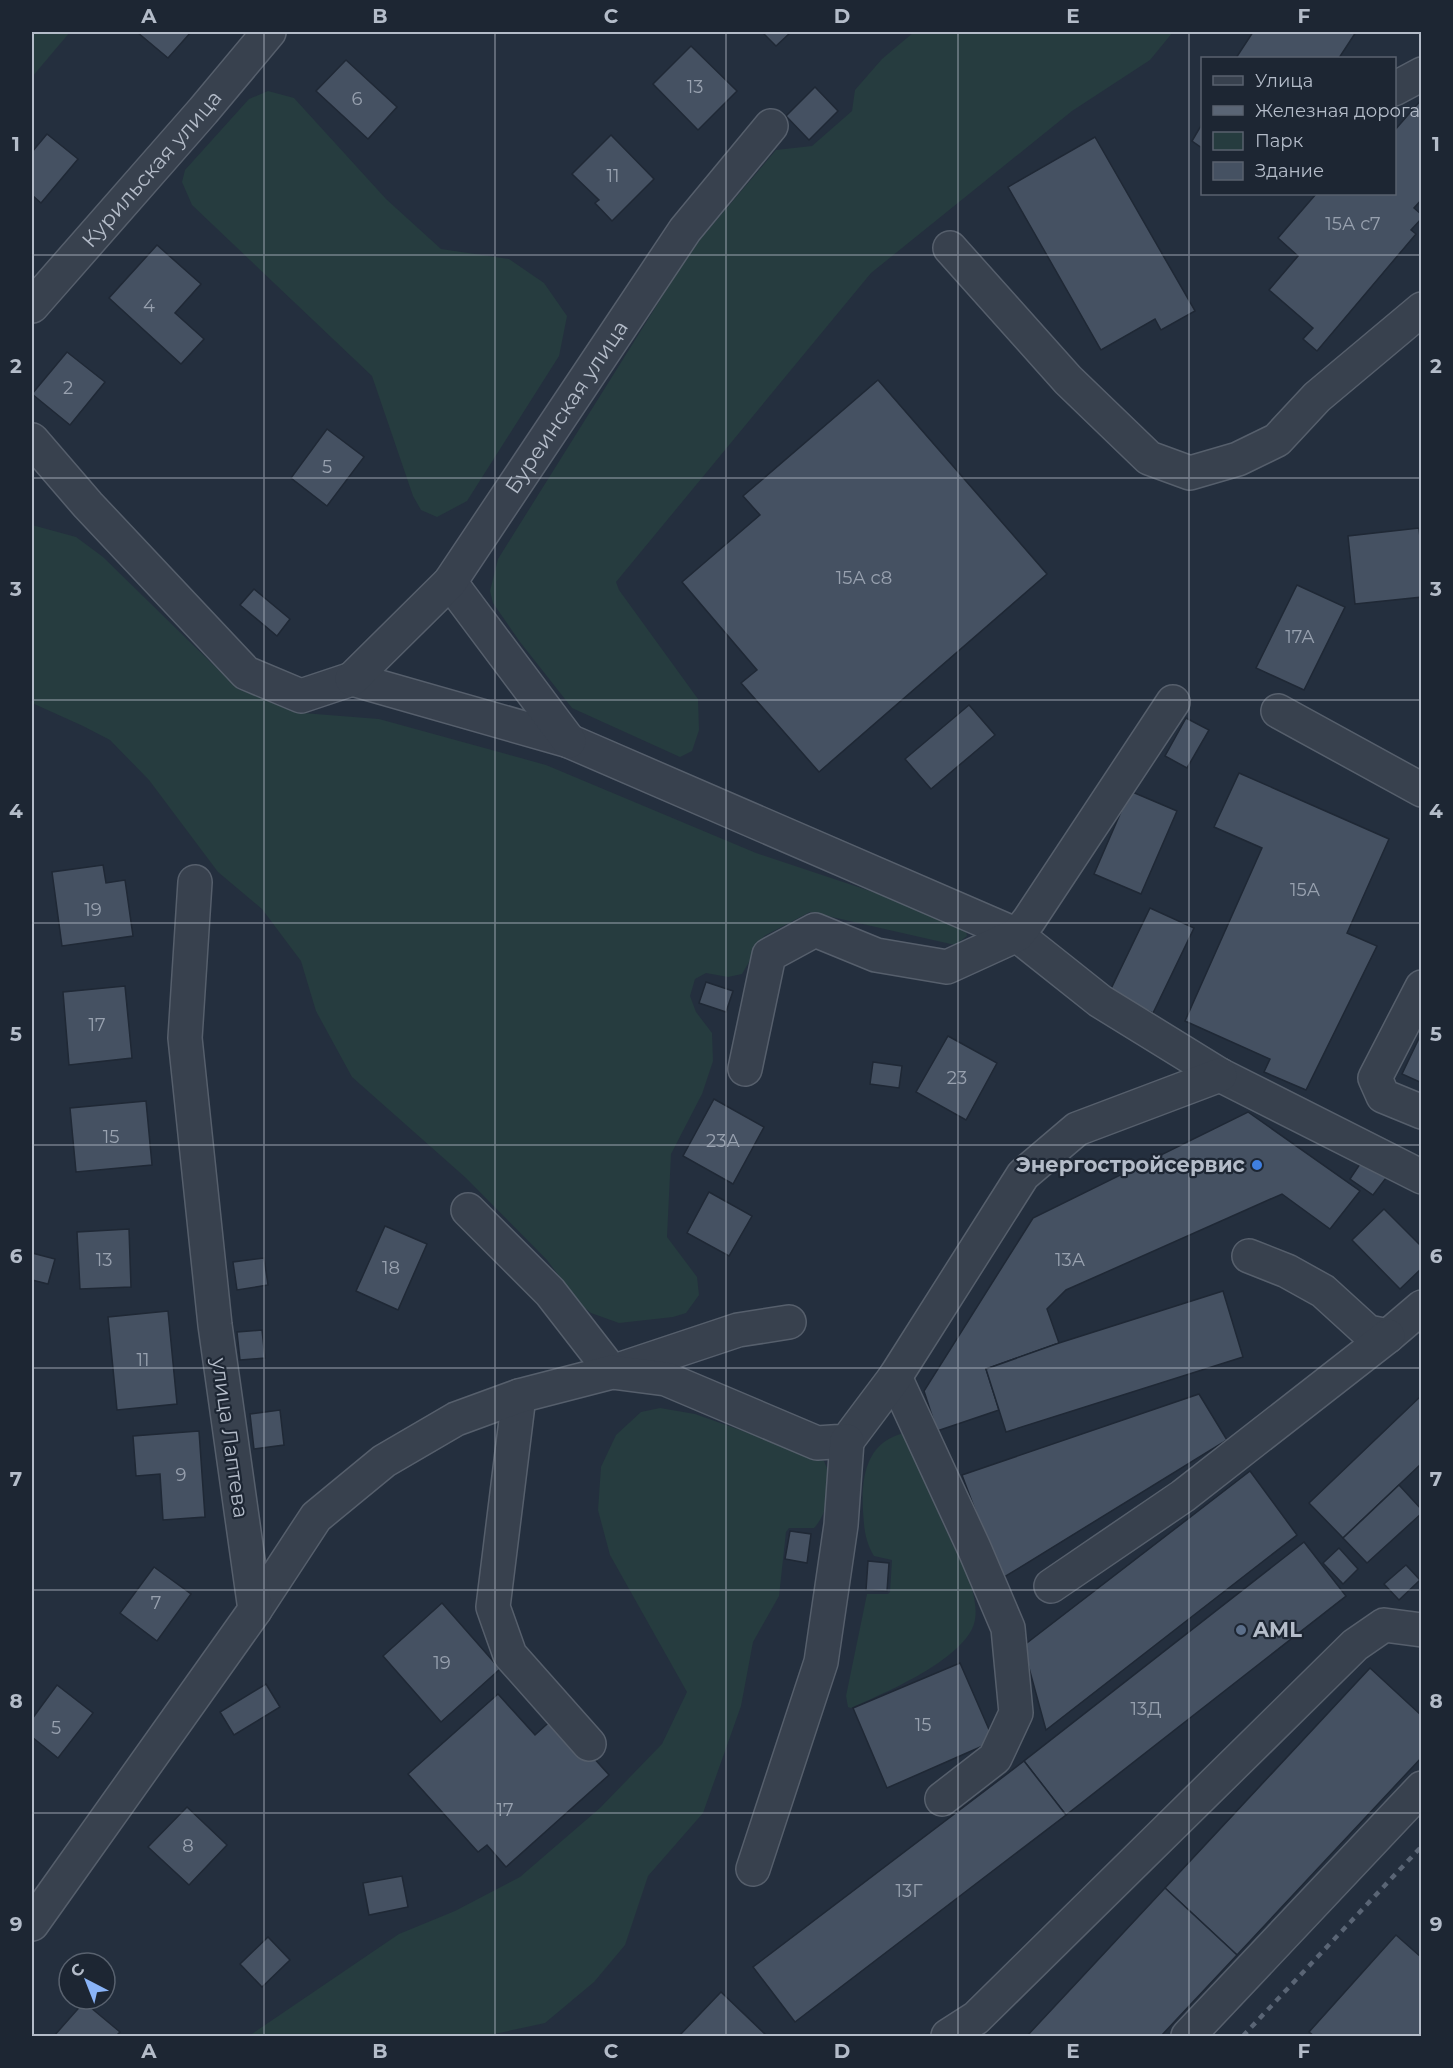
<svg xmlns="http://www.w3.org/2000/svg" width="1453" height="2068" font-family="Montserrat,sans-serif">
<rect width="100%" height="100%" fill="#242f3e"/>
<!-- green -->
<g fill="#263c3f">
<path d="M 32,32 L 70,32 L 32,77 Z"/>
<path d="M 914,32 L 1173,32 L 1150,60 L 1072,111 L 871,273 L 616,582 L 619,590 L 698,699 L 699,730 L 692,751 L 680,757 L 572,708 L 520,642 L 493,603 L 490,591 L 498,559 L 692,249 L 776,150 L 812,146 L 852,111 L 855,90 L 882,59 Z"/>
<path d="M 268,91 L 294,98 L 386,199 L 441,249 L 509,259 L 544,283 L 567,316 L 559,356 L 467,501 L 437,517 L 421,510 L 413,496 L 372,376 L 192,205 L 182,182 L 185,170 L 249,99 Z"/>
<path d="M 32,525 L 76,537 L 103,557 L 238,689 L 303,713 L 379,719 L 546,765 L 756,853 L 951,918 L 965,927 L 967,936 L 955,945 L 810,912 L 764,936 L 742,974 L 728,977 L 706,973 L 695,979 L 690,996 L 696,1012 L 712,1033 L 713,1061 L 702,1094 L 671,1154 L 667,1237 L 697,1277 L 699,1295 L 686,1313 L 673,1317 L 619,1323 L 591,1313 L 580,1304 L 547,1260 L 466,1178 L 352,1077 L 316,1011 L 301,961 L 262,909 L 218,872 L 149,780 L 110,740 L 83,726 L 32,703 Z"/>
<path d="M 660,1408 L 695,1414 L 808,1454 L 824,1461 C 826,1467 830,1473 832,1479 C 834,1490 823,1520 814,1528 L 789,1528 L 786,1532 L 779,1596 L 753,1642 L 741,1706 L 703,1813 L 648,1876 L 625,1945 L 594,1982 L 545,2023 L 490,2035 L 249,2036 L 399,1934 L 455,1911 L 520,1877 L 600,1808 L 662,1744 L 687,1692 L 610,1555 L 598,1510 L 601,1467 L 616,1435 L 641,1412 Z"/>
<path d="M 905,1433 L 911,1435 C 921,1462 929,1490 940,1517 C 952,1546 987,1598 972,1629 C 955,1663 885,1693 851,1708 L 848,1707 L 846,1696 L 867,1594 L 888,1594 L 890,1592 L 892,1560 L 874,1556 C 865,1541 864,1528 863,1511 C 861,1478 866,1441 905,1433 Z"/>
</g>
<!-- building -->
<g fill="#455162" stroke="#1f2835" stroke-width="1.5">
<path d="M 137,32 L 191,32 L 168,58 Z"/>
<path d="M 762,32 L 791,32 L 776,46 Z"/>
<path d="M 1253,32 L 1356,32 L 1339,58 L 1236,58 Z"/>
<path d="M 691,46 L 737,91 L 698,130 L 653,84 Z"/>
<path d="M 346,60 L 397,107 L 368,139 L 316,91 Z"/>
<path d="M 815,87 L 838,111 L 809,140 L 786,116 Z"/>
<path d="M 1422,99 L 1422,199 L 1414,208 L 1422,215 L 1422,218 L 1411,230 L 1416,234 L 1317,351 L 1303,339 L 1313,328 L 1269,290 L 1298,256 L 1278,238 L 1316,194 L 1394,194 L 1394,131 Z"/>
<path d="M 1202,124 L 1202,148 L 1192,141 Z"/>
<path d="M 47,134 L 78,159 L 41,203 L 32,195 L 32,152 Z"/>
<path d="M 611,135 L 654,179 L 612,221 L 595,203 L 599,200 L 572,174 Z"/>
<path d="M 1095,137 L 1195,311 L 1161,330 L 1155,319 L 1101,350 L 1008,187 Z"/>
<path d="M 157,245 L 201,284 L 175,313 L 204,339 L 181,364 L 109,298 Z"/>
<path d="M 67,352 L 105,382 L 70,425 L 32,394 Z"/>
<path d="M 878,380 L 1047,574 L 819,772 L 741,683 L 757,670 L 682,582 L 760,515 L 743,496 Z"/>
<path d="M 327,429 L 364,457 L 327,506 L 291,478 Z"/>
<path d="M 1419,528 L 1422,557 L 1422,597 L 1355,604 L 1348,536 Z"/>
<path d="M 1297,585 L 1345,607 L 1304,690 L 1256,668 Z"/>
<path d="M 254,589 L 290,619 L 277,636 L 240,605 Z"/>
<path d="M 969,705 L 995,735 L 931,789 L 905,759 Z"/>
<path d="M 1186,718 L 1209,730 L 1187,768 L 1165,756 Z"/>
<path d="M 1239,773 L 1389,839 L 1347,933 L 1377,946 L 1306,1090 L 1264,1072 L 1270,1059 L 1185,1021 L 1262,848 L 1214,827 Z"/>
<path d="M 1130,791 L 1177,811 L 1141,894 L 1094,874 Z"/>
<path d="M 103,865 L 106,883 L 125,880 L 133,936 L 62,946 L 52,872 Z"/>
<path d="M 1150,908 L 1194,928 L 1153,1013 L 1109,993 Z"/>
<path d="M 706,982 L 733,991 L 726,1012 L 699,1003 Z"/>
<path d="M 125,986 L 132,1058 L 69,1065 L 63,992 Z"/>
<path d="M 1422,1032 L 1422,1083 L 1402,1074 Z"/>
<path d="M 948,1036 L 997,1063 L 966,1120 L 916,1092 Z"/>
<path d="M 873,1062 L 902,1066 L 899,1088 L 870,1084 Z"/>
<path d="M 714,1099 L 764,1127 L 733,1184 L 683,1156 Z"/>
<path d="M 146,1101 L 152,1165 L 76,1172 L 70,1108 Z"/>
<path d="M 1248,1112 L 1360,1191 L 1330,1229 L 1282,1194 L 1066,1290 L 1047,1309 L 1059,1343 L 986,1369 L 999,1410 L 937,1431 L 924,1391 L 1033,1218 Z"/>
<path d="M 1362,1161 L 1386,1178 L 1373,1195 L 1350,1179 Z"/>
<path d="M 709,1192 L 752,1216 L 729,1256 L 687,1233 Z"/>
<path d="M 1384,1209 L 1422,1247 L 1422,1268 L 1400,1289 L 1352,1240 Z"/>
<path d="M 385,1226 L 427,1244 L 398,1310 L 356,1291 Z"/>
<path d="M 129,1229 L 131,1287 L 80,1289 L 77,1232 Z"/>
<path d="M 32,1253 L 55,1259 L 48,1284 L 32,1280 Z"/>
<path d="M 264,1258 L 268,1285 L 237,1290 L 233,1262 Z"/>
<path d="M 1223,1291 L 1243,1357 L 1006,1432 L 986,1369 L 1059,1343 Z"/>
<path d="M 168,1311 L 177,1404 L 117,1410 L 108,1317 Z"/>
<path d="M 262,1330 L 265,1358 L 240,1360 L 237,1332 Z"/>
<path d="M 1199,1394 L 1227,1440 L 1001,1579 L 962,1475 Z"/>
<path d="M 1422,1395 L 1422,1463 L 1343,1538 L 1309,1503 Z"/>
<path d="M 280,1410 L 284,1445 L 254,1449 L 250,1414 Z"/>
<path d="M 199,1431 L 205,1517 L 163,1520 L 160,1474 L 136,1476 L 133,1436 Z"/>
<path d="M 1250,1471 L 1297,1535 L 1046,1730 L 1023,1646 Z"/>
<path d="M 1399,1485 L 1422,1510 L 1422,1513 L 1367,1563 L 1343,1538 Z"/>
<path d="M 790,1531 L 811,1534 L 807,1563 L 785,1559 Z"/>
<path d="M 1304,1542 L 1346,1596 L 1066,1815 L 1024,1761 Z"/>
<path d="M 1339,1548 L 1358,1569 L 1343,1584 L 1323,1563 Z"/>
<path d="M 868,1561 L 889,1563 L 887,1591 L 866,1590 Z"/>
<path d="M 1406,1565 L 1420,1580 L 1399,1600 L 1384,1584 Z"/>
<path d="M 154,1567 L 191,1594 L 157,1641 L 120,1613 Z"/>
<path d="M 442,1603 L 500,1669 L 441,1722 L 383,1656 Z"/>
<path d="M 960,1663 L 994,1741 L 887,1788 L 853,1708 Z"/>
<path d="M 1370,1668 L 1422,1716 L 1422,1757 L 1237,1955 L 1165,1888 Z"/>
<path d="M 266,1684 L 280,1707 L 234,1735 L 220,1712 Z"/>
<path d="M 57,1685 L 93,1713 L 58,1758 L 32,1737 L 32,1719 Z"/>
<path d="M 498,1694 L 535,1735 L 556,1716 L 609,1775 L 506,1867 L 487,1845 L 478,1852 L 408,1774 Z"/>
<path d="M 1024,1761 L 1066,1815 L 795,2022 L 753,1967 Z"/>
<path d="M 187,1807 L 227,1845 L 189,1885 L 148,1847 Z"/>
<path d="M 402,1876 L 408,1907 L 369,1915 L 363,1883 Z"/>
<path d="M 1165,1888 L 1237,1955 L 1161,2036 L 1027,2036 Z"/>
<path d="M 1396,1935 L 1422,1958 L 1422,2036 L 1314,2036 L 1309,2032 Z"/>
<path d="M 268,1937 L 290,1960 L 262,1987 L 240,1964 Z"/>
<path d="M 721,1992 L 767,2036 L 679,2036 Z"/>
<path d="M 84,2002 L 120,2032 L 116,2036 L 54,2036 Z"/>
</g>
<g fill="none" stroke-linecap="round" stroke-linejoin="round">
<!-- minor casing -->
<g stroke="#565f6c" stroke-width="36">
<g id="minor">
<path d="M 1394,89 L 1422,74"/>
<path d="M 950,248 L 1068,380 L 1149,458 L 1190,473 L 1238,459 L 1277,440 L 1317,397 L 1422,309"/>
<path id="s1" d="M 32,306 L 203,111 L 269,32"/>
<path d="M 32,440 L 88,505 L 246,673 L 301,696 L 352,679 L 569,741 L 1017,935 L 1100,1001 L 1220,1075 L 1422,1177"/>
<path d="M 450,582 L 569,741"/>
<path id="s2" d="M 352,679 L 450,582 L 685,230 L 771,126"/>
<path d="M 1278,711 L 1422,790"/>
<path d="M 1422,987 L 1375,1078 L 1383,1096 L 1422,1112"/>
<path d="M 745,1069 L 769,955 L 815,930 L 876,955 L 947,967 L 1017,935 L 1029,920 L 1173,702"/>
<path d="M 468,1210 L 550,1292 L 612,1372 L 738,1330 L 789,1322"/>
<path d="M 1249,1256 L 1287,1271 L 1323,1291 L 1368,1332 L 1388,1336 L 1422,1307"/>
<path d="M 895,1377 L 974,1548 L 1008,1628 L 1016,1713 L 995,1758 L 942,1799"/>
<path d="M 519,1396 L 493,1607 L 510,1655 L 589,1744"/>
<path d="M 1051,1586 L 1183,1496 L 1388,1336"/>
<path d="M 255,1610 L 316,1517 L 384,1461 L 456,1419 L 519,1396 L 612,1372 L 666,1379 L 817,1443 L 847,1441 L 895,1377 L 1023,1175 L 1077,1129 L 1220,1075"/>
<path d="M 753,1869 L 821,1662 L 841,1525 L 847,1441"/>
<path d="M 32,1924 L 255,1610 L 215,1325 L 185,1038 L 195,882"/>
<path d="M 948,2036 L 976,2018 L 1355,1645 L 1384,1625 L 1422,1630"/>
<path d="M 1188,2036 L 1422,1788"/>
</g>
</g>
<!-- minor -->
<use href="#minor" stroke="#38414e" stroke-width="33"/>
<!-- rail -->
<path stroke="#5a6575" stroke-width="4.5" stroke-dasharray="6 6" stroke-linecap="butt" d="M 1243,2036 L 1422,1846"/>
</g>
<!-- grid -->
<path fill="none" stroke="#b4bcc9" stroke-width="1.5" stroke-opacity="0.55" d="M 264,32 L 264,2036M 495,32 L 495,2036M 726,32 L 726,2036M 958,32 L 958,2036M 1189,32 L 1189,2036M 32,255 L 1422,255M 32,478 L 1422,478M 32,700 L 1422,700M 32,923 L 1422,923M 32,1145 L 1422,1145M 32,1368 L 1422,1368M 32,1590 L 1422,1590M 32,1813 L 1422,1813"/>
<!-- markers -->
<circle fill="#3f7fe0" stroke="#1d2633" stroke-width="2" cx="1257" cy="1165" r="6"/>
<circle fill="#5c6f8a" stroke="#1d2633" stroke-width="2" cx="1241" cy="1630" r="6"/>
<g text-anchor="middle" stroke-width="4.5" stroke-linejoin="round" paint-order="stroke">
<!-- number labels -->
<g font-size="18" fill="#98a1af">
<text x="695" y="93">13</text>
<text x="357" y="105">6</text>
<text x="613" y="182">11</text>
<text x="1353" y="230">15А с7</text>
<text x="149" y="312">4</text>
<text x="68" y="394">2</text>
<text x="327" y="473">5</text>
<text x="864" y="584">15А с8</text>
<text x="1300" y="643">17А</text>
<text x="1305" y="896">15А</text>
<text x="93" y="916">19</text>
<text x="97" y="1031">17</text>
<text x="957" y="1084">23</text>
<text x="111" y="1143">15</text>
<text x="723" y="1147">23А</text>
<text x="104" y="1266">13</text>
<text x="1070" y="1266">13А</text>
<text x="391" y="1274">18</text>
<text x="143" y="1366">11</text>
<text x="181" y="1481">9</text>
<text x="156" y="1609">7</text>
<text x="442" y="1669">19</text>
<text x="1146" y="1715">13Д</text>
<text x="923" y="1731">15</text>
<text x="56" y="1734">5</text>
<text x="505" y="1816">17</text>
<text x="188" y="1852">8</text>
<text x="909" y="1897">13Г</text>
</g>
<!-- street labels -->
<g font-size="21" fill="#b4bcc9" stroke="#1d2633">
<text dy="7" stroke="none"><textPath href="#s1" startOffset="182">Курильская улица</textPath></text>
<text dy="7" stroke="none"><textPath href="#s2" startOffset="348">Буреинская улица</textPath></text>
<text transform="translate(230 1438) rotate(82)" y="7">улица Лаптева</text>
</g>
<!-- poi labels -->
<g font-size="21" font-weight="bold" fill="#b4bcc9" stroke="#1d2633" text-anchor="end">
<text x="1245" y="1172">Энергостройсервис</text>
<text x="1253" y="1637" text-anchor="start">AML</text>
</g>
</g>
<!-- border -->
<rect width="1453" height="2068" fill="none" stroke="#1d2633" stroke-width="66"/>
<!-- legend -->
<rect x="1201" y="57" width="195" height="138" fill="#1d2633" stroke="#59626f" stroke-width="1.5"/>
<rect x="1213" y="76" width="30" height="9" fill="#38414e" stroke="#59626f" stroke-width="1.5"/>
<text x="1255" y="87" font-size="18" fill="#b4bcc9">Улица</text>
<rect x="1213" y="106" width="30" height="9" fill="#5a6575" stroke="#59626f" stroke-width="1.5"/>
<text x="1255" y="117" font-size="18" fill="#b4bcc9">Железная дорога</text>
<rect x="1213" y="132" width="30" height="18" fill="#263c3f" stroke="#59626f" stroke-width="1.5"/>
<text x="1255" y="147" font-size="18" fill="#b4bcc9">Парк</text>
<rect x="1213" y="162" width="30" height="18" fill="#455162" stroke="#59626f" stroke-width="1.5"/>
<text x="1255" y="177" font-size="18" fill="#b4bcc9">Здание</text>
<!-- north arrow -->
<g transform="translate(87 1981) rotate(318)"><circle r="28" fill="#1d2633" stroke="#59626f" stroke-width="1.5"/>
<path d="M0-4.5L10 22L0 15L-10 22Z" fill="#8ab4f8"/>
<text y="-9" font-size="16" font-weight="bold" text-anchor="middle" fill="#b4bcc9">С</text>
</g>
<rect x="33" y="33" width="1387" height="2002" fill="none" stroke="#b4bcc9" stroke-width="2"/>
<g font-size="20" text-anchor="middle" font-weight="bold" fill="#b4bcc9">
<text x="149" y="23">A</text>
<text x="380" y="23">B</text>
<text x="611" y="23">C</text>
<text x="842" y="23">D</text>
<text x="1073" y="23">E</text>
<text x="1304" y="23">F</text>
<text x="16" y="151">1</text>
<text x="1436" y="151">1</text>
<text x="16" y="373">2</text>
<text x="1436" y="373">2</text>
<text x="16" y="596">3</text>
<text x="1436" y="596">3</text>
<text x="16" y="818">4</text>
<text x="1436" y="818">4</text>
<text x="16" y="1041">5</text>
<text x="1436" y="1041">5</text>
<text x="16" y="1263">6</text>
<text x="1436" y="1263">6</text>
<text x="16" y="1486">7</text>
<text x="1436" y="1486">7</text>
<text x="16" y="1708">8</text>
<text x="1436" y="1708">8</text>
<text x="16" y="1931">9</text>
<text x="1436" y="1931">9</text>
<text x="149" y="2058">A</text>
<text x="380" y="2058">B</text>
<text x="611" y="2058">C</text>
<text x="842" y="2058">D</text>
<text x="1073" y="2058">E</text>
<text x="1304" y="2058">F</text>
</g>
</svg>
